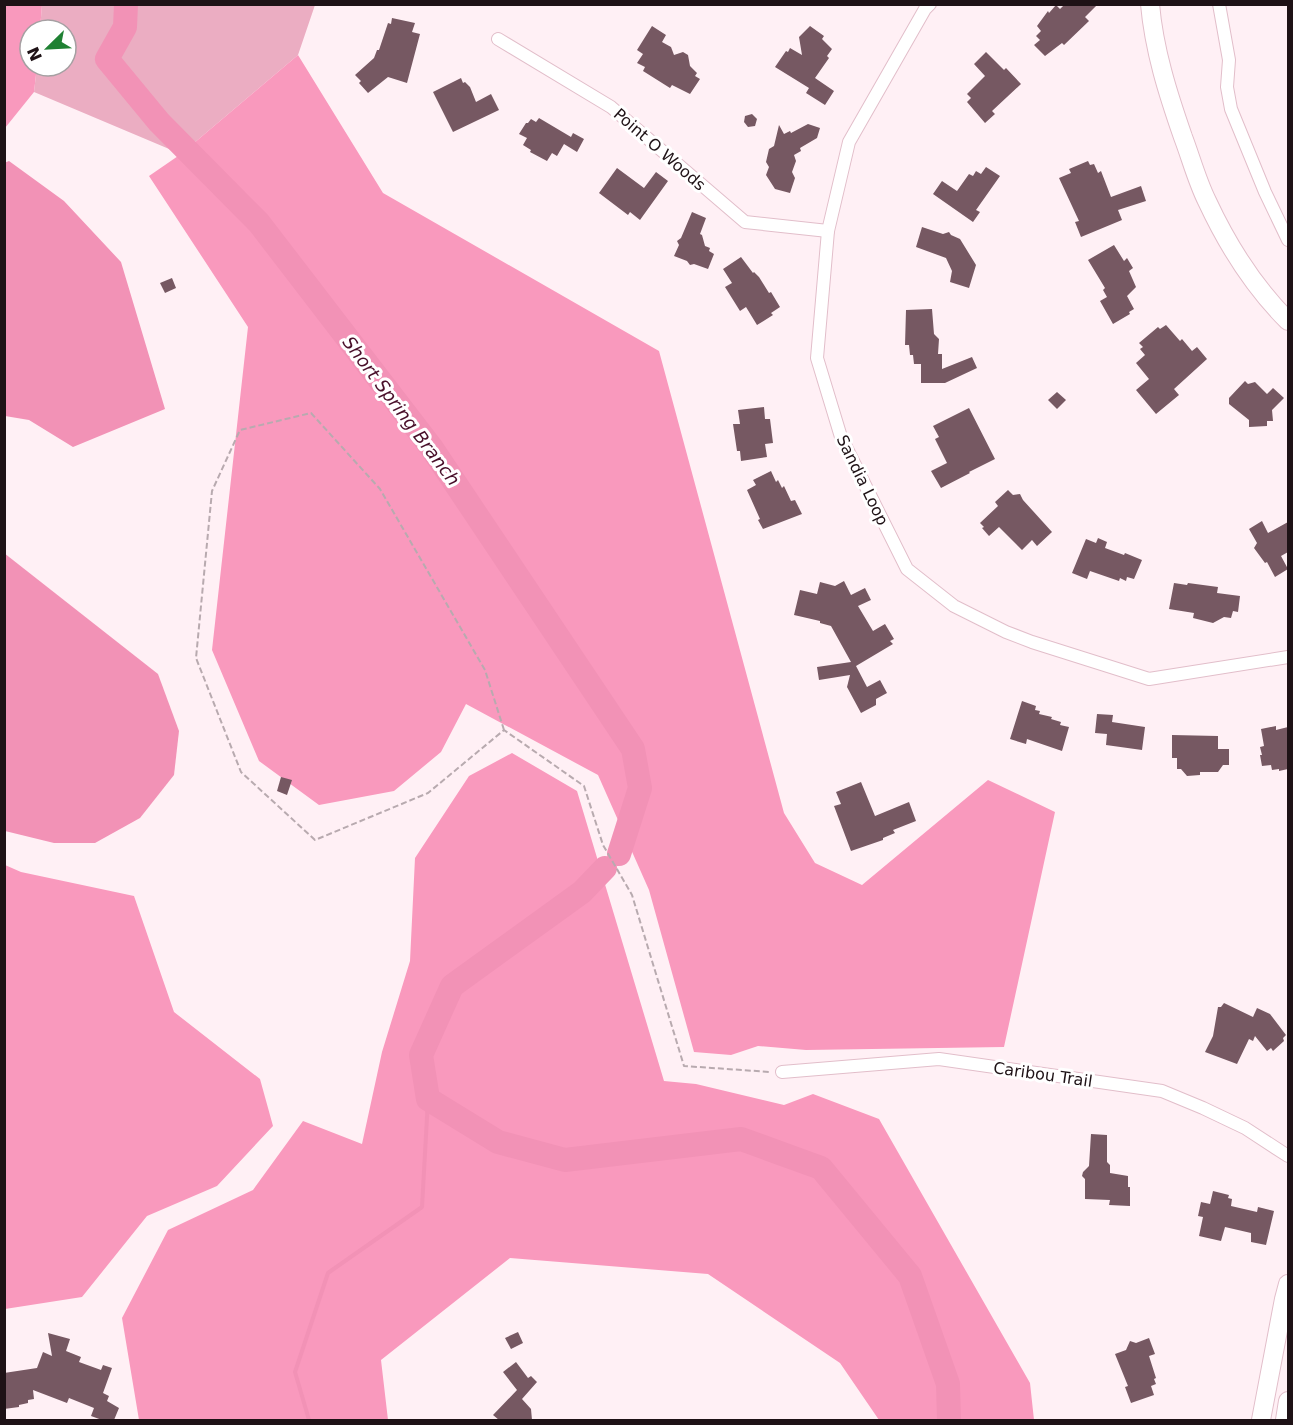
<svg xmlns="http://www.w3.org/2000/svg" width="1293" height="1425" font-family="'DejaVu Sans',sans-serif">
<rect width="100%" height="100%" fill="#fff0f5"/>
<!-- green -->
<path fill="#ebadc2" d="M 42,5 L 315,5 L 298,55 L 181,154 L 34,92 L 37,66 L 66,66 L 66,30 L 40,30 Z"/>
<!-- forest -->
<g fill="#f999bd">
<path d="M 5,4 L 42,5 L 40,30 L 30,30 L 30,66 L 37,66 L 34,92 L 5,128 Z"/>
<path d="M 298,55 L 383,193 L 659,351 L 784,813 L 815,863 L 862,885 L 988,780 L 1055,812 L 1004,1047 L 806,1050 L 758,1046 L 731,1055 L 694,1052 L 649,890 L 598,775 L 466,704 L 441,752 L 394,791 L 319,805 L 259,761 L 212,650 L 248,327 L 149,176 L 181,154 Z"/>
<path d="M 512,753 L 577,791 L 664,1081 L 696,1084 L 784,1105 L 813,1094 L 879,1119 L 1030,1383 L 1034,1420 L 879,1420 L 840,1363 L 708,1274 L 510,1258 L 381,1360 L 388,1420 L 139,1420 L 122,1318 L 168,1230 L 253,1190 L 303,1121 L 362,1144 L 382,1052 L 410,961 L 415,858 L 469,776 Z"/>
<path d="M 5,865 L 21,872 L 134,896 L 174,1012 L 260,1079 L 273,1126 L 217,1186 L 147,1216 L 82,1297 L 5,1309 Z"/>
</g>
<!-- water -->
<g fill="#f292b6">
<path d="M 9,161 L 64,201 L 121,262 L 165,409 L 73,447 L 29,420 L 5,416 L 4,163 Z"/>
<path d="M 4,553 L 158,674 L 179,731 L 174,775 L 140,818 L 95,843 L 54,843 L 5,831 Z"/>
</g>
<g fill="none" stroke-linecap="round" stroke-linejoin="round">
<!-- stream -->
<path stroke="#f292b6" stroke-width="4" d="M 309,1420 L 295,1372 L 328,1273 L 422,1207 L 428,1099"/>
<!-- river -->
<g stroke="#f292b6" stroke-width="24">
<path d="M 126,4 L 125,27 L 107,59 L 159,122 L 259,223 L 431,447 L 633,749 L 640,788 L 619,854"/>
<path d="M 605,868 L 582,892 L 452,986 L 421,1055 L 428,1099 L 498,1142 L 565,1160 L 741,1139 L 821,1168 L 910,1276 L 948,1384 L 949,1420"/>
</g>
</g>
<!-- building -->
<g fill="#765862">
<path d="M 1065,4 L 1098,4 L 1085,17 L 1089,21 L 1064,45 L 1062,43 L 1045,56 L 1034,45 L 1040,40 L 1036,36 L 1041,31 L 1037,26 L 1048,11 L 1049,13 L 1056,5 L 1060,9 Z"/>
<path d="M 392,18 L 415,23 L 412,32 L 420,34 L 407,83 L 388,77 L 368,93 L 359,83 L 361,81 L 355,75 L 374,58 L 377,50 L 379,50 L 388,23 L 391,24 Z"/>
<path d="M 652,26 L 666,35 L 662,42 L 671,47 L 674,55 L 683,52 L 688,55 L 690,66 L 697,73 L 695,76 L 700,79 L 690,94 L 672,85 L 670,88 L 643,71 L 645,67 L 637,63 L 643,54 L 637,50 Z"/>
<path d="M 810,26 L 824,36 L 822,39 L 832,49 L 827,56 L 829,58 L 815,78 L 834,91 L 825,105 L 806,93 L 809,88 L 775,67 L 786,51 L 788,52 L 790,48 L 802,55 L 799,37 Z"/>
<path d="M 986,52 L 1004,70 L 1006,68 L 1021,84 L 992,111 L 995,114 L 985,123 L 967,102 L 971,98 L 967,94 L 985,76 L 974,64 Z"/>
<path d="M 461,78 L 463,83 L 465,82 L 470,87 L 476,102 L 491,94 L 499,110 L 453,132 L 433,92 Z"/>
<path d="M 752,114 L 757,119 L 755,126 L 748,127 L 744,122 L 745,116 Z"/>
<path d="M 539,118 L 571,137 L 573,133 L 584,139 L 577,152 L 564,144 L 557,156 L 552,153 L 547,161 L 530,152 L 531,150 L 523,145 L 527,138 L 519,134 L 526,123 L 528,123 L 531,119 L 536,122 Z"/>
<path d="M 808,124 L 820,128 L 817,138 L 800,148 L 801,151 L 794,155 L 796,161 L 792,172 L 795,178 L 790,193 L 775,189 L 766,175 L 769,167 L 766,162 L 769,149 L 774,146 L 779,125 L 784,134 L 790,131 L 791,133 Z"/>
<path d="M 1088,161 L 1090,165 L 1094,164 L 1098,173 L 1101,171 L 1111,197 L 1141,186 L 1146,201 L 1118,210 L 1122,220 L 1081,237 L 1075,222 L 1079,221 L 1059,178 L 1071,173 L 1069,169 Z"/>
<path d="M 986,167 L 1000,176 L 976,210 L 980,212 L 973,222 L 933,194 L 942,181 L 957,191 L 969,174 L 973,176 L 976,171 L 981,174 Z"/>
<path d="M 617,168 L 644,188 L 656,172 L 668,181 L 640,220 L 630,212 L 628,215 L 599,193 Z"/>
<path d="M 692,212 L 706,218 L 700,234 L 702,235 L 705,246 L 710,248 L 709,251 L 714,254 L 708,269 L 694,264 L 690,265 L 687,261 L 674,256 L 679,245 L 677,241 L 681,238 Z"/>
<path d="M 922,227 L 943,234 L 949,232 L 951,235 L 960,239 L 976,265 L 969,288 L 950,282 L 952,271 L 946,258 L 916,247 Z"/>
<path d="M 1114,245 L 1124,261 L 1127,258 L 1133,268 L 1129,271 L 1136,287 L 1127,296 L 1134,309 L 1129,312 L 1130,314 L 1113,324 L 1100,301 L 1107,297 L 1103,290 L 1105,288 L 1088,260 Z"/>
<path d="M 741,257 L 753,273 L 754,272 L 759,277 L 769,293 L 771,292 L 780,307 L 771,313 L 773,315 L 757,325 L 746,307 L 740,311 L 725,287 L 732,283 L 723,269 Z"/>
<path d="M 172,278 L 176,288 L 165,293 L 160,283 Z"/>
<path d="M 932,309 L 934,334 L 939,339 L 938,354 L 942,354 L 942,369 L 972,357 L 977,368 L 945,383 L 921,383 L 921,364 L 914,364 L 913,355 L 910,355 L 909,345 L 905,345 L 906,310 Z"/>
<path d="M 1166,325 L 1180,341 L 1182,339 L 1192,351 L 1197,347 L 1207,359 L 1174,389 L 1179,395 L 1156,414 L 1136,390 L 1149,379 L 1136,363 L 1145,355 L 1140,349 L 1143,347 L 1139,343 L 1158,327 L 1160,329 Z"/>
<path d="M 1245,381 L 1248,384 L 1255,382 L 1267,394 L 1273,388 L 1284,398 L 1272,410 L 1273,421 L 1267,421 L 1267,426 L 1249,427 L 1249,420 L 1229,404 L 1229,398 Z"/>
<path d="M 1057,392 L 1066,400 L 1057,409 L 1048,400 Z"/>
<path d="M 764,407 L 765,419 L 770,419 L 773,443 L 765,444 L 767,457 L 741,461 L 740,451 L 737,451 L 733,424 L 740,424 L 738,410 Z"/>
<path d="M 969,408 L 995,459 L 969,472 L 970,473 L 941,488 L 931,471 L 947,463 L 935,439 L 939,437 L 933,426 Z"/>
<path d="M 771,471 L 776,482 L 778,480 L 782,488 L 784,486 L 791,501 L 795,500 L 802,514 L 763,529 L 758,520 L 760,519 L 747,490 L 756,485 L 753,480 Z"/>
<path d="M 1008,490 L 1013,495 L 1020,494 L 1023,500 L 1052,532 L 1037,546 L 1032,540 L 1022,550 L 999,527 L 989,536 L 982,528 L 984,527 L 980,523 L 998,506 L 995,502 Z"/>
<path d="M 1262,521 L 1268,533 L 1288,522 L 1288,552 L 1281,556 L 1288,569 L 1275,577 L 1267,562 L 1265,563 L 1254,548 L 1257,543 L 1249,529 Z"/>
<path d="M 1098,538 L 1107,542 L 1105,548 L 1124,555 L 1125,553 L 1142,560 L 1134,579 L 1127,577 L 1126,581 L 1120,578 L 1119,581 L 1090,571 L 1087,579 L 1072,573 L 1086,539 L 1096,543 Z"/>
<path d="M 844,581 L 851,595 L 865,588 L 871,600 L 858,606 L 873,631 L 885,624 L 894,639 L 890,641 L 893,644 L 856,666 L 867,687 L 880,680 L 887,693 L 876,699 L 876,705 L 861,713 L 847,687 L 850,675 L 819,680 L 817,667 L 851,662 L 831,626 L 820,623 L 820,621 L 794,615 L 800,590 L 817,594 L 820,582 L 835,586 Z"/>
<path d="M 1174,583 L 1187,585 L 1188,583 L 1218,587 L 1217,593 L 1240,596 L 1238,612 L 1233,611 L 1231,618 L 1224,617 L 1213,623 L 1193,618 L 1194,613 L 1169,609 Z"/>
<path d="M 1022,701 L 1036,706 L 1035,710 L 1040,711 L 1039,714 L 1052,717 L 1051,719 L 1061,722 L 1060,725 L 1069,727 L 1062,751 L 1027,739 L 1026,744 L 1010,739 Z"/>
<path d="M 1097,714 L 1113,715 L 1112,722 L 1145,727 L 1142,750 L 1106,745 L 1107,734 L 1095,733 Z"/>
<path d="M 1276,726 L 1276,730 L 1288,727 L 1288,769 L 1279,771 L 1279,769 L 1272,770 L 1271,765 L 1262,766 L 1260,755 L 1262,755 L 1260,747 L 1264,746 L 1261,729 Z"/>
<path d="M 1172,735 L 1218,736 L 1218,749 L 1229,749 L 1229,765 L 1223,765 L 1218,772 L 1200,772 L 1200,775 L 1187,776 L 1181,769 L 1177,769 L 1177,758 L 1172,758 Z"/>
<path d="M 281,777 L 292,780 L 287,795 L 277,791 Z"/>
<path d="M 861,782 L 875,816 L 909,802 L 916,821 L 893,830 L 895,833 L 883,838 L 883,840 L 851,851 L 834,806 L 841,804 L 836,792 Z"/>
<path d="M 1224,1003 L 1253,1017 L 1257,1008 L 1270,1014 L 1286,1035 L 1283,1038 L 1284,1041 L 1273,1051 L 1271,1048 L 1267,1051 L 1255,1036 L 1253,1041 L 1249,1039 L 1237,1064 L 1205,1052 L 1213,1036 L 1218,1007 L 1221,1007 Z"/>
<path d="M 1091,1134 L 1107,1135 L 1107,1162 L 1110,1165 L 1110,1173 L 1128,1176 L 1128,1187 L 1130,1187 L 1130,1206 L 1109,1205 L 1110,1200 L 1085,1199 L 1085,1179 L 1082,1176 L 1083,1172 L 1089,1166 Z"/>
<path d="M 1213,1191 L 1229,1195 L 1228,1198 L 1232,1199 L 1231,1206 L 1257,1212 L 1258,1207 L 1274,1211 L 1266,1245 L 1251,1242 L 1251,1233 L 1225,1227 L 1221,1241 L 1199,1236 L 1203,1217 L 1198,1216 L 1201,1202 L 1210,1204 Z"/>
<path d="M 518,1332 L 523,1343 L 511,1349 L 505,1338 Z"/>
<path d="M 48,1333 L 70,1339 L 66,1351 L 81,1357 L 79,1362 L 101,1370 L 103,1365 L 112,1368 L 103,1393 L 109,1396 L 107,1401 L 119,1408 L 114,1420 L 102,1420 L 91,1416 L 94,1408 L 69,1398 L 67,1403 L 33,1390 L 34,1399 L 28,1400 L 28,1403 L 19,1405 L 19,1407 L 4,1409 L 4,1373 L 37,1368 L 43,1352 L 52,1356 Z"/>
<path d="M 1149,1338 L 1155,1354 L 1149,1356 L 1156,1378 L 1154,1379 L 1156,1384 L 1151,1386 L 1154,1395 L 1131,1403 L 1125,1387 L 1128,1386 L 1115,1354 L 1126,1350 L 1130,1341 L 1136,1343 Z"/>
<path d="M 516,1362 L 528,1378 L 531,1376 L 537,1382 L 522,1399 L 531,1409 L 532,1420 L 499,1420 L 493,1415 L 517,1390 L 503,1372 Z"/>
</g>
<g fill="none" stroke-linecap="round" stroke-linejoin="round">
<!-- street casing -->
<g stroke="#e2beca" stroke-width="14">
<g id="street">
<path d="M 930,4 L 925,9 L 849,142 L 828,231 L 817,358 L 841,437 L 907,569 L 954,606 L 1006,632 L 1032,642 L 1149,679 L 1288,657"/>
<path d="M 1219,4 L 1229,60 L 1227,87 L 1231,109 L 1265,192 L 1288,240"/>
<path d="M 498,39 L 611,107 L 745,222 L 828,231"/>
<path d="M 782,1072 L 939,1059 L 1162,1091 L 1203,1108 L 1245,1128 L 1288,1156"/>
</g>
</g>
<!-- secondary casing -->
<g stroke="#e2beca" stroke-width="20">
<g id="secondary">
<path d="M 1150,4 C 1154,50 1168,94 1183,137 C 1191,158 1197,181 1207,201 C 1227,244 1255,288 1288,321"/>
<path d="M 1261,1420 L 1284,1299 L 1288,1284"/>
<path d="M 1285,1420 L 1288,1401"/>
</g>
</g>
<!-- path -->
<path stroke="#b8aaaf" stroke-width="2" stroke-dasharray="6 3" stroke-linecap="butt" d="M 504,730 L 485,670 L 380,489 L 311,413 L 240,430 L 212,491 L 196,658 L 241,772 L 315,840 L 428,793 L 504,730 L 584,786 L 603,845 L 632,895 L 684,1066 L 770,1072"/>
<!-- street -->
<use href="#street" stroke="#fff" stroke-width="12"/>
<!-- secondary -->
<use href="#secondary" stroke="#fff" stroke-width="18"/>
</g>
<g text-anchor="middle" stroke-width="6" stroke-linejoin="round" paint-order="stroke">
<!-- street labels -->
<g font-size="16" fill="#1e1216" stroke="#fff">
<text transform="translate(660 149) rotate(41)" y="6">Point O Woods</text>
<text transform="translate(863 480) rotate(64)" y="6">Sandia Loop</text>
<text transform="translate(1043 1074) rotate(8)" y="6">Caribou Trail</text>
</g>
<!-- water labels -->
<g font-size="18" font-style="italic" fill="#490f2a" stroke="#fff">
<text transform="translate(401 411) rotate(53)" y="6">Short Spring Branch</text>
</g>
</g>
<!-- border -->
<rect width="1293" height="1425" fill="none" stroke="#1e1216" stroke-width="12"/>
<!-- north arrow -->
<g transform="translate(48 48) rotate(246)"><circle r="28" fill="#ffffff" stroke="#a5a0a2" stroke-width="1.5"/>
<path d="M0-4.5L10 22L0 15L-10 22Z" fill="#1f8133"/>
<text y="-9" font-size="16" font-weight="bold" text-anchor="middle" fill="#1e1216">N</text>
</g>
</svg>
